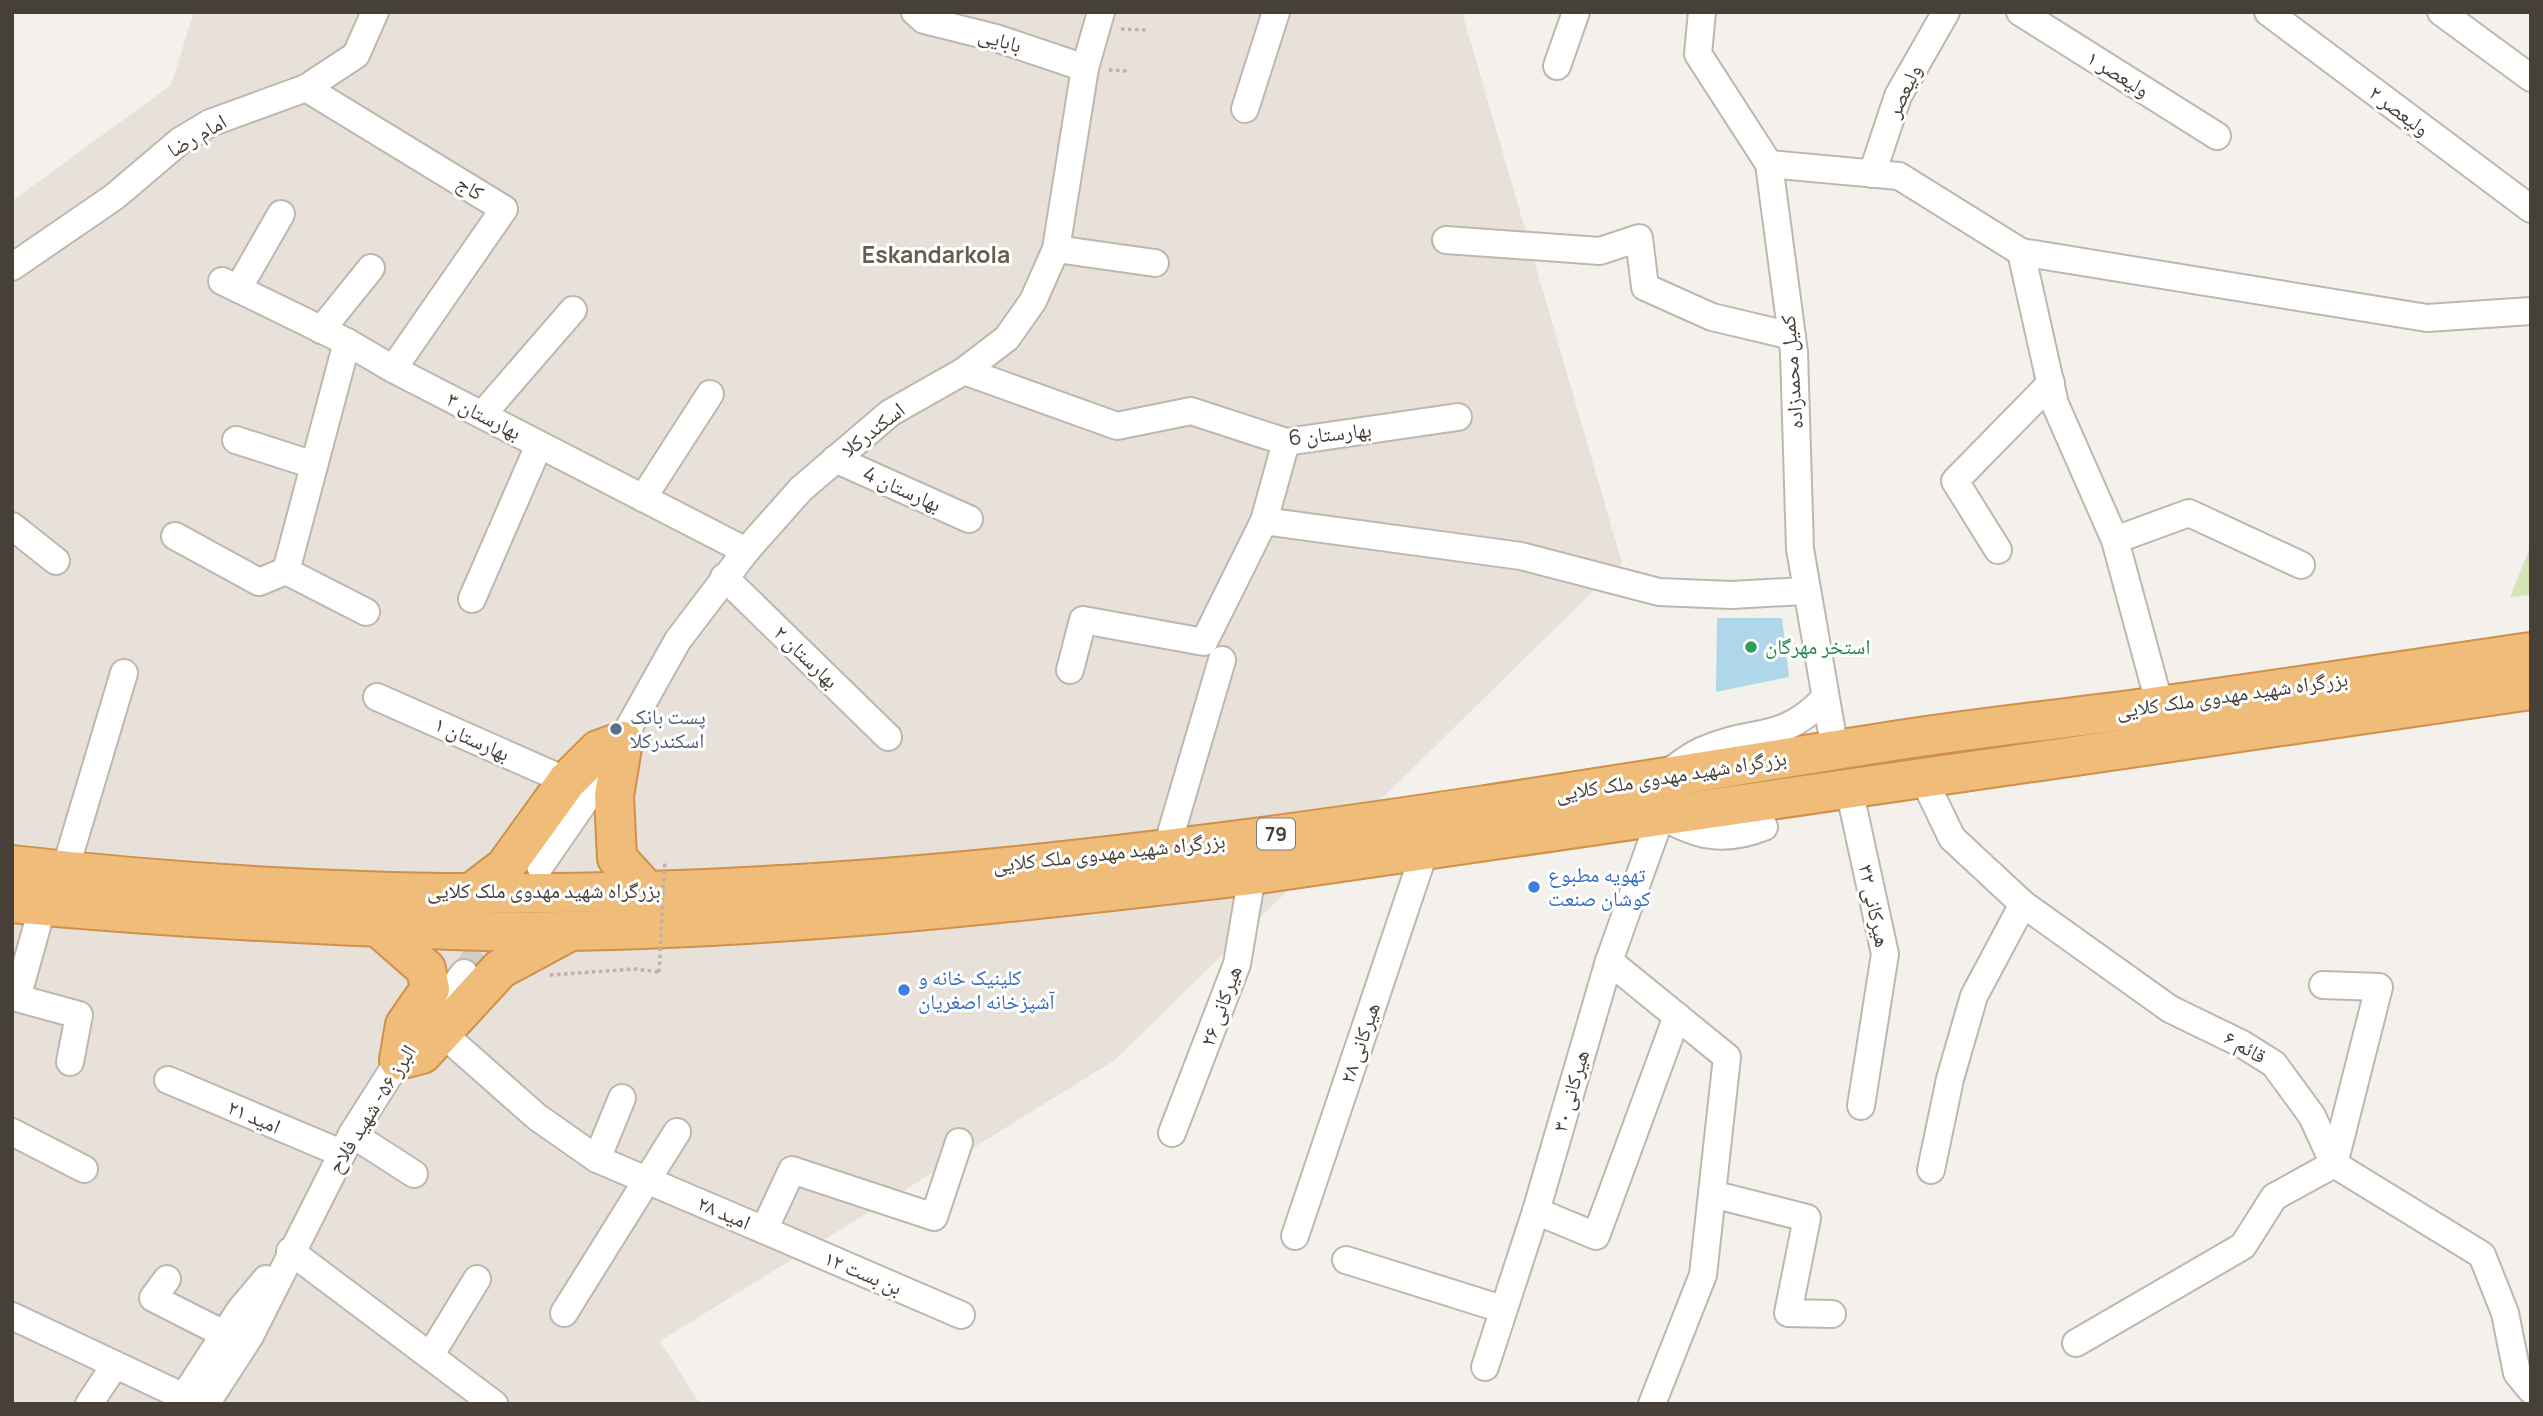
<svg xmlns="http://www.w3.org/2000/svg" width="2543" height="1416" font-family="Manrope,'Noto Naskh Arabic',sans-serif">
<rect width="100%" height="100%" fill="#f4f0eb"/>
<!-- residential -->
<path fill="#e7e1d9" d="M 194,12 L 1462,12 L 1622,563 L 1115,1060 L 660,1341 L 700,1404 L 12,1404 L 12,201 L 171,85 Z"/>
<!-- green -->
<path fill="#d4e4b8" d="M 2531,545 L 2531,595 L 2510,597 Z"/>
<!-- water -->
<path fill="#aed7ea" d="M 1717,618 L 1782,618 L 1789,677 L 1716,692 Z"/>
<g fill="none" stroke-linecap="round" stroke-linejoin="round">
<!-- minor-tunnel -->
<path stroke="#d1cdc7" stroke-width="26" stroke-dasharray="26 13" stroke-linecap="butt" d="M 464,973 L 501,921"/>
<!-- minor casing -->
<g stroke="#beb7ae" stroke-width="30">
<g id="minor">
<path d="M 915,12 L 924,20 L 996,38 L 1085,68"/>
<path d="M 1702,12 L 1698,54 L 1769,164 L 1794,352 L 1800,549 L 1835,750"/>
<path d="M 2020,12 L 2217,136"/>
<path d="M 2268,12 L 2531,209"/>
<path d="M 2441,12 L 2531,78"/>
<path d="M 1557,66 L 1576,12"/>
<path d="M 306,88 L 504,209 L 393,369"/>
<path d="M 1245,109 L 1276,12"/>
<path d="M 1769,164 L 1899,176 L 2021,252 L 2055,404 L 2115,540 L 2160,706"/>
<path d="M 1872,174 L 1898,96 L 1946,12"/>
<path d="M 1446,240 L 1600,251 L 1639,238 L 1645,287 L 1712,317 L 1792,336"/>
<path d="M 1056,249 L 1155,263"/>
<path d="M 2021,252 L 2427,318 L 2531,311"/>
<path d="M 12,267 L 114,197 L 180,141 L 210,123 L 306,88 L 356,55 L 375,12"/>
<path d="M 222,281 L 347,342 L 393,369 L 746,551"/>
<path d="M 238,289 L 281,214"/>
<path d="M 321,330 L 371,268"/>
<path d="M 347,342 L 286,571 L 366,612"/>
<path d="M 964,371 L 1117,426 L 1191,411 L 1286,442 L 1458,417"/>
<path d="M 482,415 L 573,310"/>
<path d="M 236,440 L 314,465"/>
<path d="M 835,459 L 969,519"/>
<path d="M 643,498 L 710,394"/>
<path d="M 1264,521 L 1521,556 L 1659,592 L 1731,595 L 1805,591"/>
<path d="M 12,526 L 56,561"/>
<path d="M 175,536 L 259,582 L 286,571"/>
<path d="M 2115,540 L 2189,513 L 2301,565"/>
<path d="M 1998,550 L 1955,481 L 2051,383"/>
<path d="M 724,577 L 888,737"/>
<path d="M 472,599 L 539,445"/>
<path d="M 1070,670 L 1083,620 L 1204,642 L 1264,521 L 1286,442"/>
<path d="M 377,697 L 567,781"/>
<path d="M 1669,772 C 1679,765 1690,756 1701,751 C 1754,727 1780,745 1825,698"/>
<path d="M 1923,778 L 1952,838 L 2023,904 L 2170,1009 L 2242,1044 L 2274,1064 L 2312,1116 L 2334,1164 L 2482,1255 L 2505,1313 L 2517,1373 L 2531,1390"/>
<path d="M 1849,789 L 1885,954 L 1861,1106"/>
<path d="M 1167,847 L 1222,660"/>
<path d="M 540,866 L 600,779 L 678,640 L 746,551 L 801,489 L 890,413 L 964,371 L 1007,338 L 1033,301 L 1056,249 L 1085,68 L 1101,12"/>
<path d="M 65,870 L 124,673"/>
<path d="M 43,905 L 17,998 L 79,1015 L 70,1062"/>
<path d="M 1609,961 L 1727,1057 L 1703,1275 L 1652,1404"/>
<path d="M 442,1033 L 537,1117 L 597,1159 L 764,1230 L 792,1170 L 934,1217 L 959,1142"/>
<path d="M 168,1080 L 341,1153"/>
<path d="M 12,1132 L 84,1169"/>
<path d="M 1172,1133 L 1237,964 L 1252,875"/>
<path d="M 352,1134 L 414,1174"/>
<path d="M 597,1159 L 622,1098"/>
<path d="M 1931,1170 L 1950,1079 L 1974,996 L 2023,904"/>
<path d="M 1712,1194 L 1807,1218 L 1788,1313 L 1832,1314"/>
<path d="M 1536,1211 L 1596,1236 L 1677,1016"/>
<path d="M 764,1230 L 961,1315"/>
<path d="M 1295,1236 L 1425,850"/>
<path d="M 290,1251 L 494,1404"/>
<path d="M 1346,1260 L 1502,1309"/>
<path d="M 167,1279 L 153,1298 L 224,1334"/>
<path d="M 564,1313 L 677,1132"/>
<path d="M 12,1316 L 184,1397"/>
<path d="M 2076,1343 L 2243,1246 L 2274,1197 L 2334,1164 L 2379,987 L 2323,985"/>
<path d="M 430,1356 L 477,1279"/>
<path d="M 1485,1367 L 1536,1211 L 1609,961 L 1661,816 C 1698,836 1723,843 1764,827"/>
<path d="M 89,1404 L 115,1365"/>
<path d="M 179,1404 L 240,1310 L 266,1279"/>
<path d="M 206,1404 L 250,1336 L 352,1134 L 399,1060 L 464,973"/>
</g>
</g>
<!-- highway casing -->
<g stroke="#cf904a" stroke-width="42">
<g id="highway">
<path d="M 12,865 C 222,889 437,898 648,891 C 1060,879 1480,806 1887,742 C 1975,728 2064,719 2152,707 C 2279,690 2405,670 2531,652"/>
<path d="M 471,893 L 505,867 L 567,781 L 598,750 L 623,741 L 614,796 L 617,858 L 647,891"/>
<path d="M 12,903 C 120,913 228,920 336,925 C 413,928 490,933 568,931 C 797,927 1025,902 1252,875 L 2531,690"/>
<path d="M 378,927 L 426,969 L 430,989 L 405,1025 L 399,1060 L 422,1054 L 500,969 L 565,934"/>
</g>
</g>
<!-- path -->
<g stroke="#bfb1a1" stroke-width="3.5" stroke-dasharray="3.5 3.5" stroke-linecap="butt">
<path d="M 1121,29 L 1146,30"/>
<path d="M 1109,70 L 1128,71"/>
<path d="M 550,975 L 635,969 L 659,972"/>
</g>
<!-- minor -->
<use href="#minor" stroke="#fff" stroke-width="26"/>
<!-- highway -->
<use href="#highway" stroke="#f0bc7a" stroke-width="38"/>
<!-- path-bridge -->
<path stroke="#bfb1a1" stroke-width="3.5" stroke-dasharray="3.5 3.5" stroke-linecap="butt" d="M 659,972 L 665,860"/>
</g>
<!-- markers -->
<circle fill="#2e9e5b" stroke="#fff" stroke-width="2.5" cx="1751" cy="647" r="7"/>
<circle fill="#5c6f8a" stroke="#fff" stroke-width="2.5" cx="616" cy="729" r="7"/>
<g fill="#3f7fe0" stroke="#fff" stroke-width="2.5">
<circle cx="1534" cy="887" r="7"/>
<circle cx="904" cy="990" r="7"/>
</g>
<g text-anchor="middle" stroke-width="6" stroke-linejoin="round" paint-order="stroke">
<!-- shield labels -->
<rect fill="#fff" stroke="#7e7974" stroke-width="2" x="1257" y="818.5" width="38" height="31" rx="5"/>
<g font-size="19" font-weight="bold" fill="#474039">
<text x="1276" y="841">79</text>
</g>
<!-- street labels -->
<g font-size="21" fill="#474039" stroke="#fff">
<text transform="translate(1000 40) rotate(16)" y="7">بابایی</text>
<text transform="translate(2118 74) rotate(32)" y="7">ولیعصر ۱</text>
<text transform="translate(1904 91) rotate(-65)" y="7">ولیعصر</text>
<text transform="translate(2399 111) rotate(37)" y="7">ولیعصر ۲</text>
<text transform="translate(197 136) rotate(-30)" y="7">امام رضا</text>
<text transform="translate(470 188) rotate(32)" y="7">کاج</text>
<text transform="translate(1792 372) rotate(-94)" y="7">کمیل محمدزاده</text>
<text transform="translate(484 416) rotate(27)" y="7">بهارستان ۳</text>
<text transform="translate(873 430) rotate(-38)" y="7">اسکندرکلا</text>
<text transform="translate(1330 434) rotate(-6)" y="7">بهارستان 6</text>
<text transform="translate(902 489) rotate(24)" y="7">بهارستان 4</text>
<text transform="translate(806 657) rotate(44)" y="7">بهارستان ۲</text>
<text transform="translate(2232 695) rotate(-8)" y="7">بزرگراه شهید مهدوی ملک کلایی</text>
<text transform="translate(472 739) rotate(24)" y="7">بهارستان ۱</text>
<text transform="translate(1671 776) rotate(-9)" y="7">بزرگراه شهید مهدوی ملک کلایی</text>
<text transform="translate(1109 853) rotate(-6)" y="7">بزرگراه شهید مهدوی ملک کلایی</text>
<text x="544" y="898">بزرگراه شهید مهدوی ملک کلایی</text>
<text transform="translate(1874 906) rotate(78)" y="7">هیرکانی ۳۲</text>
<text transform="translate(1221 1006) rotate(-70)" y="7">هیرکانی ۲۶</text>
<text transform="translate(1360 1043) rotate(-71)" y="7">هیرکانی ۲۸</text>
<text transform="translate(2245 1047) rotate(30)" y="7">قائم ۶</text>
<text transform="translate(1571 1091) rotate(-74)" y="7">هیرکانی ۳۰</text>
<text transform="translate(372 1109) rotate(-58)" y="7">البرز ۵۶- شهید فلاح</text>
<text transform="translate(254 1117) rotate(23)" y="7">امید ۲۱</text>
<text transform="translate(724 1213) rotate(23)" y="7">امید ۲۸</text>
<text transform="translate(863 1273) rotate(23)" y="7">بن بست ۱۲</text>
</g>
<!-- leisure labels -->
<g font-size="21" fill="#27864d" stroke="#fff" text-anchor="start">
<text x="1765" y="654">استخر مهرگان</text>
</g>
<!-- service labels -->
<g font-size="21" fill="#4e5e75" stroke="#fff" text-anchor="start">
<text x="630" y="724">پست بانک<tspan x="630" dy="24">اسکندرکلا</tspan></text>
</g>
<!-- shop labels -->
<g font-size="21" fill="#366cbe" stroke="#fff" text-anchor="start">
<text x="1548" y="882">تهویه مطبوع<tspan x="1548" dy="24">کوشان صنعت</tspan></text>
<text x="918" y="985">کلینیک خانه و<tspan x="918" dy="24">آشپزخانه اصغریان</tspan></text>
</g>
<!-- neighbourhood labels -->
<g font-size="23" font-weight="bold" fill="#695d52" stroke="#fff">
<text x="936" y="263">Eskandarkola</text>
</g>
</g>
<!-- border -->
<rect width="2543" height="1416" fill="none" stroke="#474039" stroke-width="28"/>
</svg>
